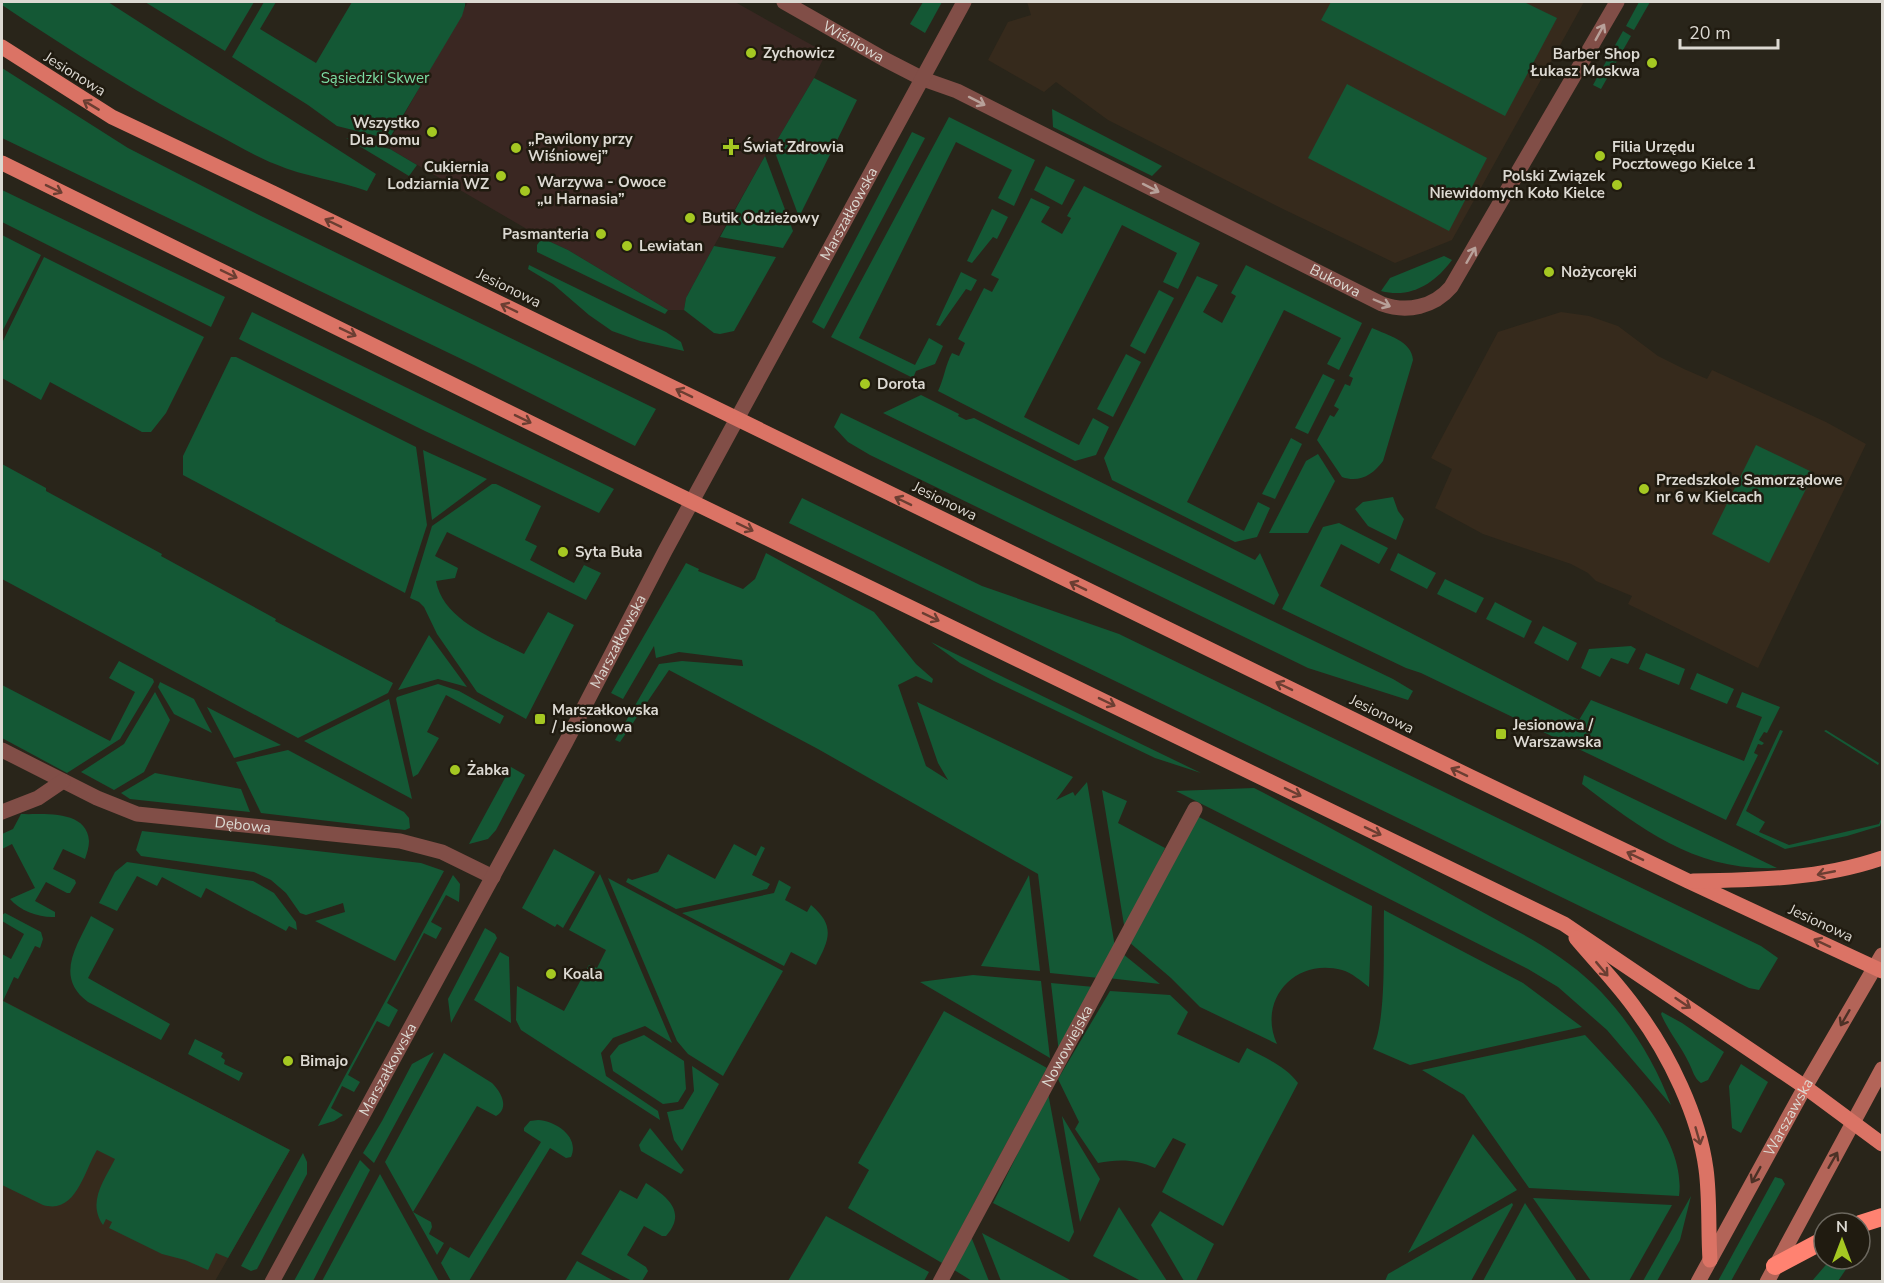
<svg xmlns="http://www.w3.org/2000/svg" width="1884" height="1283" font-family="'Nunito Sans',sans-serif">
<rect width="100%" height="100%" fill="#29251a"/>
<!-- commercial -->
<path fill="#3a2722" d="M 468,2 L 735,2 L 826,53 L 814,78 L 773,147 L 765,156 L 714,246 L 686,298 L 684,310 L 668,310 L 568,250 L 542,238 L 390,149 L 392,136 Z"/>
<!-- education -->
<g fill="#362a1c">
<path d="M 1027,2 L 1584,2 L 1452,240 L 1395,263 L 1283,209 L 1108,120 L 1056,82 L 1044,92 L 988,60 L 1008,22 L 1031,15 Z"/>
<path d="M 1561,312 L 1589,316 L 1618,326 L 1658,356 L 1684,369 L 1707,379 L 1712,370 L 1826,422 L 1866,444 L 1758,668 L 1628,604 L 1632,596 L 1596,581 L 1588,573 L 1571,564 L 1483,534 L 1435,508 L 1452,469 L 1431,458 L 1498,332 Z"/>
<path d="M 2,1000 L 290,1150 L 215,1281 L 2,1281 Z"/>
</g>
<!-- green -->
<g fill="#145835">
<path d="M 2,2 L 108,2 L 376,174 L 367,191 C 337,180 305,177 275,164 C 254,156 234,143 214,133 C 140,95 71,51 2,5 Z"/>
<path d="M 145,2 L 254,2 L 225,51 Z"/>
<path d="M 264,2 L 276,2 L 260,29 L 316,63 L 352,2 L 465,2 L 465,6 L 462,16 L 389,139 L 337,126 L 308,105 L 232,57 Z"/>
<path d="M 923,2 L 942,2 L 925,33 L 910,24 Z"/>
<path d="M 1331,2 L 1524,2 L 1557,18 L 1505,116 L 1321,20 Z"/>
<path d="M 1639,2 L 1650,2 L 1634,30 L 1626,26 Z"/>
<path d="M 1623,31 L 1631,36 L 1601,89 L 1593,85 Z"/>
<path d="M 2,68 L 128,148 L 263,217 L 656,409 L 635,446 L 476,366 L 2,138 Z"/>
<path d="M 814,78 L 857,100 L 799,217 L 773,147 Z"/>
<path d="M 1347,84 L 1487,158 L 1449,231 L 1308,158 Z"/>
<path d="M 1052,109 L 1162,166 L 1152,176 L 1053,127 Z"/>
<path d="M 949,117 L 1035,160 L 1014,206 L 998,198 L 1012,170 L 956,142 L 859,338 L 915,365 L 929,338 L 943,346 L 935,364 L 916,371 L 913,378 L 831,337 Z"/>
<path d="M 912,132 L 925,138 L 824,329 L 812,322 Z"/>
<path d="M 346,138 L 390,149 L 417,165 L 409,176 Z"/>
<path d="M 765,156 L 793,231 L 783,248 L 720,237 Z"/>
<path d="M 1046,166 L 1075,180 L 1062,205 L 1034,190 Z"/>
<path d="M 1084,186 L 1200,243 L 1178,289 L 1163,282 L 1177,253 L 1122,225 L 1024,417 L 1079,445 L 1093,418 L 1109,427 L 1096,455 L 1075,461 L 938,391 C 944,379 945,366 952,353 L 959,356 L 965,343 L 958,339 L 984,288 L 992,292 L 999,279 L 991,275 L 1031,198 L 1050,207 L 1041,222 L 1062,234 L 1071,218 L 1067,216 Z"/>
<path d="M 2,190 L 225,297 L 211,327 L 2,222 Z"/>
<path d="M 992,209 L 1008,217 L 997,239 L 993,237 L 972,263 L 967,261 Z"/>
<path d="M 2,235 L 41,255 L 2,332 Z"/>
<path d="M 542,238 L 568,250 L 668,310 L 665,314 L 537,252 L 537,245 Z"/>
<path d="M 714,246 L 776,257 L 734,331 L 720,334 L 714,333 L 684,310 L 686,298 Z"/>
<path d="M 1444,256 L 1452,260 C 1435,283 1411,299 1381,291 L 1390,278 Z"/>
<path d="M 44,257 L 204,337 L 166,413 L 151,432 L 142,432 L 50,382 L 41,400 L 2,378 L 2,343 Z"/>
<path d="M 529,265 L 666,332 L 681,342 L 684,351 L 640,341 L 612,331 L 589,315 L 553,284 L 528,269 Z"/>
<path d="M 1246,265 L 1362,323 L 1339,370 L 1327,364 L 1341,338 L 1284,310 L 1187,502 L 1244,531 L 1258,502 L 1270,508 L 1257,537 L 1235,542 L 1112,480 L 1104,458 L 1197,276 L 1218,285 L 1203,312 L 1222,323 L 1236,296 L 1231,293 Z"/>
<path d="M 961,272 L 977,280 L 971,291 L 966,289 L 940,326 L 936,325 Z"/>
<path d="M 1159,290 L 1174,298 L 1145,354 L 1130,346 Z"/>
<path d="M 252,312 L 614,489 L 599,513 L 425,431 L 239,339 Z"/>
<path d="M 1372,328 C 1387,335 1412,341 1413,360 L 1383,461 C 1373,475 1359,483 1342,477 L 1317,440 L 1330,415 L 1334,417 L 1339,409 L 1334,406 L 1345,384 L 1350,386 L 1353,378 L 1349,376 Z"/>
<path d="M 1126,354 L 1141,362 L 1113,417 L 1097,409 Z"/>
<path d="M 231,357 L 236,357 L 416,447 L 427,525 L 405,593 L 183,475 L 183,456 Z"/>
<path d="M 1323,374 L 1335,380 L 1308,434 L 1295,428 Z"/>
<path d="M 921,395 L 959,414 L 958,416 L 966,420 L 974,418 L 1255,560 L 1260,553 L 1279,595 L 1274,605 L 883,413 Z"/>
<path d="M 841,413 L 1393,679 L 1413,691 L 1408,700 L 1308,668 L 870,455 L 848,442 L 834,427 Z"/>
<path d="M 1291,438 L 1302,444 L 1275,499 L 1262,494 Z"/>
<path d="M 1756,445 L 1814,473 L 1769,563 L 1712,534 Z"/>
<path d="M 423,450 L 487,479 L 432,520 Z"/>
<path d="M 1318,454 L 1335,481 L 1308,533 L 1269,533 L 1306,461 Z"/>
<path d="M 2,464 L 46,488 L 46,491 L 162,554 L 161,556 L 276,619 L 275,621 L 393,683 L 388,693 L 298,738 L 2,579 Z"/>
<path d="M 492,484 L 496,484 L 541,506 L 525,540 L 537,546 L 530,560 L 574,583 L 584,565 L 601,573 L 586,600 L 447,532 L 435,556 L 458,568 L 455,578 L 436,581 C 443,620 493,638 524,654 L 548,612 L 574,625 L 526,719 L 477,692 L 437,634 L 424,607 L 419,602 L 410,598 L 432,526 Z"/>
<path d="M 1393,497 L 1398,511 L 1404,519 L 1396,540 L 1368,526 L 1355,509 L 1363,502 Z"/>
<path d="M 802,498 L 982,586 L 1119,634 L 1761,946 L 1778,958 L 1759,990 L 1749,988 L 789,523 Z"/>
<path d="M 1339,523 L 1388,548 L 1379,564 L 1341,544 L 1320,586 L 1579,720 L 1591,700 L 1744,761 L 1762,717 L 1736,707 L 1742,692 L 1780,707 L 1767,733 L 1764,732 L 1759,740 L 1764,743 L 1762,745 L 1758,744 L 1754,753 L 1758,755 L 1726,820 L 1421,673 L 1406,668 L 1282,609 L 1323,527 Z"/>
<path d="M 766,553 L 874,612 L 916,664 L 933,679 L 932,683 L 916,676 L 898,685 L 926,766 L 948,780 L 938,763 L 917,702 L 1073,777 L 1056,800 L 1073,792 L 1075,796 L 1087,782 L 1115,947 L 1099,978 L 1050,973 L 1038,874 L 818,749 L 669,670 L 620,742 L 615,740 L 659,664 L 682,661 L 743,666 L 742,660 L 679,652 L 656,658 L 654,646 L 623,699 L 611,693 L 686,563 L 699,569 L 698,571 L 743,589 L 755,579 Z"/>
<path d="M 1398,553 L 1436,573 L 1427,589 L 1390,570 Z"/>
<path d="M 1445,579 L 1484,598 L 1476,613 L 1437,594 Z"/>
<path d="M 1495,602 L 1532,621 L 1524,638 L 1486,619 Z"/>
<path d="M 1543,626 L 1577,643 L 1568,661 L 1534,643 Z"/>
<path d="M 429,635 L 467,687 L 438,679 L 398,690 Z"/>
<path d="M 931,642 L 1201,773 L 1155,758 L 994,681 L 960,663 Z"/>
<path d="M 1631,646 L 1636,649 L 1628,664 L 1611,658 L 1600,677 L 1581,668 L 1589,649 Z"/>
<path d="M 1646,653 L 1685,669 L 1679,685 L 1639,669 Z"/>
<path d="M 119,661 L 153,679 L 154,682 L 120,739 L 67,773 L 2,738 L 2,685 L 110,741 L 135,692 L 109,678 Z"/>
<path d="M 1697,673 L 1734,689 L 1727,704 L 1690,689 Z"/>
<path d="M 160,682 L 194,699 L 212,733 L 174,714 L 158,687 Z"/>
<path d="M 438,684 L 459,691 L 504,716 L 500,724 L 446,695 L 427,732 L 439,738 L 418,774 L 413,777 L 396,699 L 397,697 Z"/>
<path d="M 155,692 L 170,720 L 144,772 L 114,790 L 81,772 L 124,744 Z"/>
<path d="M 389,699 L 412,799 L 304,741 Z"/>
<path d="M 207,707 L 281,745 L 234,758 Z"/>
<path d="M 1780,730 L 1783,731 L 1746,811 L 1765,822 L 1759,832 L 1789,845 L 1879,824 L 1882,817 L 1880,826 L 1847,836 L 1785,849 L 1736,825 Z"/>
<path d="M 1826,730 L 1879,763 L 1878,765 L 1824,731 Z"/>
<path d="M 288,750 L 404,812 L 409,818 L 410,828 L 405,830 L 261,813 L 236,762 Z"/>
<path d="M 511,767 L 525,775 L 496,830 L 488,839 L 469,844 Z"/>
<path d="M 155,773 L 241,789 L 250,812 L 130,799 L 121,793 Z"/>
<path d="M 1584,775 L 1777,868 C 1696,871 1644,831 1582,784 Z"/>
<path d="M 1254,788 C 1327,825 1399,865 1470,905 C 1512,929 1558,950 1593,984 C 1627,1016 1655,1062 1671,1105 L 1607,1030 L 1558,987 L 1528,969 L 1176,791 Z"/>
<path d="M 1102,790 L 1127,801 L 1118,823 L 1165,848 L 1125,931 Z"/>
<path d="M 21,814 C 42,815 87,809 89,841 C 89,847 87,853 85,859 L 63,849 L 53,869 L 75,880 L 76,883 L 70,893 L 67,893 L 46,882 L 35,901 L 55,912 L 55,917 C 40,918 20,911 10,899 L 35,888 L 12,844 L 2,849 L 2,834 L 13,829 Z"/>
<path d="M 1197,816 L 1372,906 L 1369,987 C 1361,981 1352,973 1342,970 C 1295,957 1257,1000 1277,1044 L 1200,1007 L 1171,978 L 1129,942 Z"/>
<path d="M 142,831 L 421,863 L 444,871 L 395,961 L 315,921 L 345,912 L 343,903 L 306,915 L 300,913 L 286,893 L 271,880 L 254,872 L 141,856 L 136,850 Z"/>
<path d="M 734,844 L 756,856 L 761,846 L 765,848 L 752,875 L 770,884 L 767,889 L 676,909 L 626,882 L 628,878 L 632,880 L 658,872 L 668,854 L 715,879 Z"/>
<path d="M 554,849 L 595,872 L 563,928 L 557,924 L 555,927 L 522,908 Z"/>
<path d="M 127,862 L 253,881 L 274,893 L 296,922 L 297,930 L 289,926 L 286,931 L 206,888 L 201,898 L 162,877 L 157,886 L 137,876 L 117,911 L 99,903 L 115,872 Z"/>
<path d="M 600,874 L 672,1043 L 645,1026 L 613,1038 L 601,1053 L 606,1076 L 658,1111 L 660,1120 L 521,1030 L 516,1020 L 517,986 L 564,1011 L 589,965 L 597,968 L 606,950 L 569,930 Z"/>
<path d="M 453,875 L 460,884 L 459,902 L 446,895 L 431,922 L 442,928 L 436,939 L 424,933 L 387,1003 L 398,1010 L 389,1027 L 377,1021 L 348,1075 L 360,1082 L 354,1092 L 342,1086 L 331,1108 L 343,1115 L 334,1121 L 318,1126 Z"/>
<path d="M 1029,875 L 1040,971 L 981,966 Z"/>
<path d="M 608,878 L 783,971 L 723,1076 L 688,1054 L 677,1041 Z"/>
<path d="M 779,880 L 791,887 L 785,900 L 807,912 L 811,905 C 836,926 829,940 816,965 L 791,952 L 784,966 L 682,913 L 774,893 Z"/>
<path d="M 1384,910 L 1523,983 L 1582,1027 L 1410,1065 L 1373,1049 C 1387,1016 1383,949 1384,910 Z"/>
<path d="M 5,913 L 41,932 L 43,939 L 40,948 L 35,946 L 18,979 L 14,977 L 3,1001 L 290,1150 L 228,1258 L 216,1253 L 208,1270 L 185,1260 L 162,1254 L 109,1228 L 112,1222 L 106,1219 L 103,1225 C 87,1202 104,1181 115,1159 L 97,1150 C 84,1171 76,1215 43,1205 L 2,1185 L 2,954 L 11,959 L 24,934 L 2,921 L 2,915 Z"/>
<path d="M 91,916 L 114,929 L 88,978 L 170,1024 L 161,1040 L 88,1002 C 54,977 77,946 91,916 Z"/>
<path d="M 485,928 L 495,934 L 497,938 L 451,1023 L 448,999 Z"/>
<path d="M 500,952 L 509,957 L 511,1023 L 474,1000 Z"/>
<path d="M 1123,954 L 1160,984 L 1108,978 Z"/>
<path d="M 973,975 L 1041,981 L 1050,1058 L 920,982 Z"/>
<path d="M 1051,983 L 1094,987 L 1059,1053 Z"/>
<path d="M 1110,991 L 1170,995 L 1188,1012 L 1177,1034 L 1239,1063 L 1247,1048 C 1265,1058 1286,1066 1298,1083 L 1223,1226 L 1162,1192 L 1186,1144 L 1173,1138 L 1155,1168 C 1136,1159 1118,1159 1098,1163 L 1075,1129 L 1079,1122 L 1058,1079 Z"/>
<path d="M 944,1011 L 1047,1068 L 942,1263 L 848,1208 L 869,1170 L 858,1163 Z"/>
<path d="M 1662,1012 L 1682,1023 L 1724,1052 L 1708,1080 L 1701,1083 C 1694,1078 1693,1071 1689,1063 C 1681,1046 1668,1031 1661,1014 Z"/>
<path d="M 644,1035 L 684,1061 L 686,1089 L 678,1102 L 663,1104 L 613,1071 L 610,1056 L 619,1045 Z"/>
<path d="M 1585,1035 C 1622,1075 1687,1137 1679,1196 L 1529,1188 L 1464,1095 L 1422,1070 Z"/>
<path d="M 195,1039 L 223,1053 L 221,1057 L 225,1060 L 224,1064 L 243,1073 L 239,1081 L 188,1054 Z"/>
<path d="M 434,1052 L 374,1163 L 363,1153 L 382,1121 L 412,1064 Z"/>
<path d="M 444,1053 L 492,1083 C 501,1092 510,1108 496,1116 L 477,1106 L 413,1212 L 431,1222 L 432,1227 L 429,1234 L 444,1243 L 437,1255 L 385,1162 Z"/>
<path d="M 1741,1064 L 1768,1082 L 1741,1133 L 1732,1128 L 1729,1086 Z"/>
<path d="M 692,1066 L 719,1084 L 682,1151 L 674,1140 L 667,1112 L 683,1109 L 694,1091 Z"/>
<path d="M 1048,1093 L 1074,1232 L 1069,1242 L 993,1203 Z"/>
<path d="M 1062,1116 L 1100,1179 L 1080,1222 Z"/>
<path d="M 538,1120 C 556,1121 580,1137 571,1157 L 566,1158 L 550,1148 L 469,1281 L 451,1281 L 441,1263 L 450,1247 L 469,1258 L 541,1142 L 524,1131 L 524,1128 L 530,1121 Z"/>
<path d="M 650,1128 L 684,1170 L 681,1174 L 641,1151 L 639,1145 Z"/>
<path d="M 1473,1134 L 1517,1190 L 1408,1253 Z"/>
<path d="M 303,1153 L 307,1162 L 307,1174 L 257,1269 L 251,1271 L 241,1266 Z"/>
<path d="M 360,1160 L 370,1170 L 313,1281 L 294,1281 Z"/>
<path d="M 380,1174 L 439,1281 L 322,1281 Z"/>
<path d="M 1775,1177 L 1782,1179 L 1785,1184 L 1731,1281 L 1718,1281 Z"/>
<path d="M 646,1183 C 666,1196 688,1211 666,1236 L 662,1236 L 644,1226 L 627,1255 L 646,1267 L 648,1271 L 642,1281 L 632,1281 L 581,1254 L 620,1190 L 637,1199 Z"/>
<path d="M 1691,1196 L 1680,1240 L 1657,1281 L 1643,1281 Z"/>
<path d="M 1533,1198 L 1672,1205 L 1629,1281 L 1591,1281 Z"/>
<path d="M 1512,1203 L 1513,1205 L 1471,1281 L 1385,1281 L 1388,1274 Z"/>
<path d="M 1525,1203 L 1577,1281 L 1483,1281 Z"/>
<path d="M 1119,1207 L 1167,1281 L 1141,1281 L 1093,1256 Z"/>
<path d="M 1160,1211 L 1214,1244 L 1196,1281 L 1184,1281 L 1151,1225 Z"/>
<path d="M 826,1216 L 929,1272 L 924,1281 L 788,1281 Z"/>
<path d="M 982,1233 L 1072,1281 L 1001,1281 Z"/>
<path d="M 970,1234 L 989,1281 L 972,1281 L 951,1268 Z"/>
<path d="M 1831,1259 L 1853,1259 L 1838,1281 L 1812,1281 Z"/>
<path d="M 577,1261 L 614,1281 L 565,1281 Z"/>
</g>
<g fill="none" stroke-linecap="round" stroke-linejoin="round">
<!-- street -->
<g stroke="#814e47" stroke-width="15">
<path id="s1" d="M 784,2 L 884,59 L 923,79 L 957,91 L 1382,304 C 1407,313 1434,307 1451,287 L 1617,2"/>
<path id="s2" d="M 2,750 L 97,798 L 137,814 L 400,841 L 442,852 L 493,877"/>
<path d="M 2,812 L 38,798 L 63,781"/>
<path id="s3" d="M 272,1282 L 566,742 L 665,551 L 964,2"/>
<path id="s4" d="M 940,1282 L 1195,809"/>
</g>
<!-- secondary -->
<g stroke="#b36458" stroke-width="15">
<path id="s5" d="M 1698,1282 L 1805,1087 L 1882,955"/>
<path d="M 1767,1282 L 1882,1069"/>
</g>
<!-- primary -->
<g stroke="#db7365" stroke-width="15">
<path d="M 2,47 L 112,117 L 273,193 L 678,390 L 1469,776 L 1688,881 L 1882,971"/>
<path d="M 2,163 L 610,462 L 1564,924 L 1805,1087 L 1882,1144"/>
<path d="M 1693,881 C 1758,880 1821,879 1882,858"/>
<path d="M 1576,938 C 1596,962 1619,985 1637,1011 C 1669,1054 1699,1116 1706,1169 C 1710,1198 1708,1230 1710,1260"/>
</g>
<!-- highway -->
<g stroke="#ff8271" stroke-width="18">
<path d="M 1860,1224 L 1882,1217"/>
<path d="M 1775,1266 L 1824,1240"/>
</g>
</g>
<!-- one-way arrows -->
<defs><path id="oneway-shaft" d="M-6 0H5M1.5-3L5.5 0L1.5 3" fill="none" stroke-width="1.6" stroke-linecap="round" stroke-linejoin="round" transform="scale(1.5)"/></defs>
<g stroke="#b8a19a">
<use href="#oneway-shaft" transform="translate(1600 32) rotate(-61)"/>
<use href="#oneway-shaft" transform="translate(977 101) rotate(27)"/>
<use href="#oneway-shaft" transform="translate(1151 188) rotate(27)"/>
<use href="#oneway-shaft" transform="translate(1471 255) rotate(-60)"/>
<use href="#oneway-shaft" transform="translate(1382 303) rotate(23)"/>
</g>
<g stroke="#6b3e32">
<use href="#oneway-shaft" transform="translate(91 105) rotate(-149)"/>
<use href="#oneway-shaft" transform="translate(54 189) rotate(26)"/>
<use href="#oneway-shaft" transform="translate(333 223) rotate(-154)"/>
<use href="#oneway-shaft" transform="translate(229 274) rotate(26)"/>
<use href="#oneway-shaft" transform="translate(509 308) rotate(-154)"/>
<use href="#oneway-shaft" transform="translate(348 332) rotate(26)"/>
<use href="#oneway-shaft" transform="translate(684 393) rotate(-154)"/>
<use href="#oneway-shaft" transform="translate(523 419) rotate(26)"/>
<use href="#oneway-shaft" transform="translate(903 501) rotate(-154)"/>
<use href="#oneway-shaft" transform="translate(745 527) rotate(26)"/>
<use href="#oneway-shaft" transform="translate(1078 586) rotate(-154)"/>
<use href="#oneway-shaft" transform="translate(931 617) rotate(26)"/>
<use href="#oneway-shaft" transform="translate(1284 686) rotate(-154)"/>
<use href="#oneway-shaft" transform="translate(1107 702) rotate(26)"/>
<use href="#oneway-shaft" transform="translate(1459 772) rotate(-154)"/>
<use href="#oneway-shaft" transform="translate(1293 792) rotate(26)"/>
<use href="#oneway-shaft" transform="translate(1373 831) rotate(26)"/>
<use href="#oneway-shaft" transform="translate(1635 856) rotate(-154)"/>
<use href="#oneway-shaft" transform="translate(1826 873) rotate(169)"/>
<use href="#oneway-shaft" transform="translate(1822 943) rotate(-155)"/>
<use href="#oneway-shaft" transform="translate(1602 969) rotate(50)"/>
<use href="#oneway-shaft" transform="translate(1683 1003) rotate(34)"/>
<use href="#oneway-shaft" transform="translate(1698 1136) rotate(74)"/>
</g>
<g stroke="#4c3126">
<use href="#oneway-shaft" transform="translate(1845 1018) rotate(120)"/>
<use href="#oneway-shaft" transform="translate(1833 1160) rotate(-60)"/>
<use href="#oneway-shaft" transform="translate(1756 1175) rotate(119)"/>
</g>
<!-- markers -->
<g fill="#a5c822" stroke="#201b10" stroke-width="2">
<circle cx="751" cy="53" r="6"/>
<circle cx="1652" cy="63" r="6"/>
<circle cx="432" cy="132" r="6"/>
<path d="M728 138h6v6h6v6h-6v6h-6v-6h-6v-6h6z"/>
<circle cx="516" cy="148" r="6"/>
<circle cx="1600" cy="156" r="6"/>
<circle cx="501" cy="176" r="6"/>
<circle cx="1617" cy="185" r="6"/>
<circle cx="525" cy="191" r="6"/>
<circle cx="690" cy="218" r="6"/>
<circle cx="601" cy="234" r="6"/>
<circle cx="627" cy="246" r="6"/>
<circle cx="1549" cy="272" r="6"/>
<circle cx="865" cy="384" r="6"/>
<circle cx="1644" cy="489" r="6"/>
<circle cx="563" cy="552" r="6"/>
<rect x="534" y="713" width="12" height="12" rx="3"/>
<rect x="1495" y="728" width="12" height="12" rx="3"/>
<circle cx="455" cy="770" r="6"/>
<circle cx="551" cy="974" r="6"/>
<circle cx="288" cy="1061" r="6"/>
</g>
<g text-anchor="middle" stroke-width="5" stroke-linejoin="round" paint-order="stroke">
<!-- street labels -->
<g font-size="15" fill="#dcd9d2" stroke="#201b10">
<text dy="5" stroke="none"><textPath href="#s1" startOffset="80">Wiśniowa</textPath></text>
<text transform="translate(75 74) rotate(32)" y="5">Jesionowa</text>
<text dy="5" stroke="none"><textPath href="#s3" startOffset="1214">Marszałkowska</textPath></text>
<text dy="5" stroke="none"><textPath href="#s1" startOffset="618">Bukowa</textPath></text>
<text transform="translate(509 288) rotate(26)" y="5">Jesionowa</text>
<text transform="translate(945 501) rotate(26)" y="5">Jesionowa</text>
<text dy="5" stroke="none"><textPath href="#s3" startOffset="728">Marszałkowska</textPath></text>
<text transform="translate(1382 714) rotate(26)" y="5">Jesionowa</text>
<text dy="5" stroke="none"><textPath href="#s2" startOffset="256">Dębowa</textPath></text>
<text transform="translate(1821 923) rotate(25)" y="5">Jesionowa</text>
<text dy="5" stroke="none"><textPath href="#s4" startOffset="268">Nowowiejska</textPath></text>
<text dy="5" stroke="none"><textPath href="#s3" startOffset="242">Marszałkowska</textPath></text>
<text dy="5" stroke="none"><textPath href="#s5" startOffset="188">Warszawska</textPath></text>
</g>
<!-- poi labels -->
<g font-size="15" font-weight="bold" fill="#dcd9d2" stroke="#201b10" text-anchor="start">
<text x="763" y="58">Zychowicz</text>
<text x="1640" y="59" text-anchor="end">Barber Shop<tspan x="1640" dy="17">Łukasz Moskwa</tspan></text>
<text x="420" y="128" text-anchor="end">Wszystko<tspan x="420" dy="17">Dla Domu</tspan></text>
<text x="528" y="144">„Pawilony przy<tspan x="528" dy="17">Wiśniowej”</tspan></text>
<text x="743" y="152">Świat Zdrowia</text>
<text x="1612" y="152">Filia Urzędu<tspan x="1612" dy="17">Pocztowego Kielce 1</tspan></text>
<text x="489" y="172" text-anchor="end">Cukiernia<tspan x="489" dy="17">Lodziarnia WZ</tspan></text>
<text x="1605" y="181" text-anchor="end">Polski Związek<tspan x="1605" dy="17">Niewidomych Koło Kielce</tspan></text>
<text x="537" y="187">Warzywa - Owoce<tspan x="537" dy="17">„u Harnasia”</tspan></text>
<text x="702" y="223">Butik Odzieżowy</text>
<text x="589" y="239" text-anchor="end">Pasmanteria</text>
<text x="639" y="251">Lewiatan</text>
<text x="1561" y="277">Nożycoręki</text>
<text x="877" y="389">Dorota</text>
<text x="1656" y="485">Przedszkole Samorządowe<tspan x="1656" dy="17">nr 6 w Kielcach</tspan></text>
<text x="575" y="557">Syta Buła</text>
<text x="552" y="715">Marszałkowska<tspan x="552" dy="17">/ Jesionowa</tspan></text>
<text x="1513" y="730">Jesionowa /<tspan x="1513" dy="17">Warszawska</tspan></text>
<text x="467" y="775">Żabka</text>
<text x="563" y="979">Koala</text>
<text x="300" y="1066">Bimajo</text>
</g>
<!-- park labels -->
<g font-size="15" fill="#7cdea4" stroke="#201b10">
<text x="375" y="83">Sąsiedzki Skwer</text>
</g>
</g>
<!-- border -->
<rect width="1884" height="1283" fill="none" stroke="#dcd9d2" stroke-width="6"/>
<!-- north arrow -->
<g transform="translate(1842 1241)"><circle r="28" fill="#201b10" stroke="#6b675e" stroke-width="1.5"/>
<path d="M0-4.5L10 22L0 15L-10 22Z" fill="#a5c822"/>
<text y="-9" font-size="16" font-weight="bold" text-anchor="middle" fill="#dcd9d2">N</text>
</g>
<!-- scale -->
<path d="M1680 39v9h98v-9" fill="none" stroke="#dcd9d2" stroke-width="3"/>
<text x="1689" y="39" font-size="18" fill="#dcd9d2" stroke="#201b10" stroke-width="4.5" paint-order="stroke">20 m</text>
</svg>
